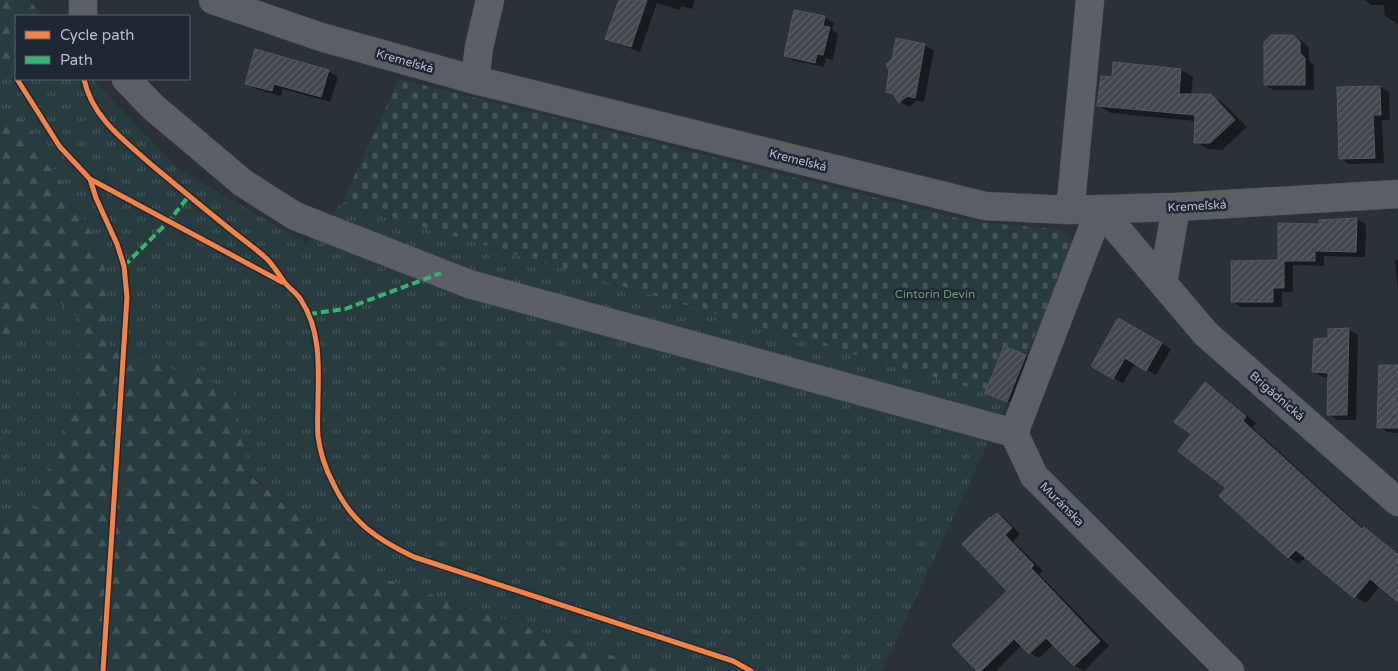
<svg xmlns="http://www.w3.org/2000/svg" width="1398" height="671" font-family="'Varela Round',sans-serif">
<defs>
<pattern id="grass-tufts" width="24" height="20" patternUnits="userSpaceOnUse" patternTransform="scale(1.25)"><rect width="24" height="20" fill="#283b3f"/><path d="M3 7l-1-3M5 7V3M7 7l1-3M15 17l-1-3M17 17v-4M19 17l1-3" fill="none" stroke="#455559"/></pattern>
<pattern id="forest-firs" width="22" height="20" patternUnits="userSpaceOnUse" patternTransform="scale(1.25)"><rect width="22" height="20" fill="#283b3f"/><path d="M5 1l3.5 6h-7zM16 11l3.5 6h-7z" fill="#455559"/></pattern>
<pattern id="cemetery-stones" width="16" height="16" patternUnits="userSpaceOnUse" patternTransform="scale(1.25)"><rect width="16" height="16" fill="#283b3f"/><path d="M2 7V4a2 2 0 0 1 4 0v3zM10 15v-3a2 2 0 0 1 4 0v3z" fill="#455559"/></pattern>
<pattern id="building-hatch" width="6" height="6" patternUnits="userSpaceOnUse" patternTransform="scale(1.25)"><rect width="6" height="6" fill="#42474e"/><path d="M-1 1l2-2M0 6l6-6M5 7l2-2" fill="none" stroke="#5b6066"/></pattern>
</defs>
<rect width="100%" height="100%" fill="#2b3139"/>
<!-- grass -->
<g fill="url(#grass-tufts)">
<path d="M 16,72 L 16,79 L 92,79 L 179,169 L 306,243 L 342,203 L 787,335 L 986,392 L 986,393 L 1007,402 L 882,671 L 658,671 L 376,576 L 249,474 L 233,390 L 109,347 L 104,254 L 26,122 L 0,114 L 0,79 Z"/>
<path d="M 57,299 L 77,317 L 78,396 L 35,508 L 9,518 L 0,513 L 0,359 L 21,322 Z"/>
</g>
<!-- forest -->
<g fill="url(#forest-firs)">
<path d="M 0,0 L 30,0 L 41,16 L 16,16 L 16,72 L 0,79 Z"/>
<path d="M 0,114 L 26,121 L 104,254 L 109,347 L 233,390 L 249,475 L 376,576 L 658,671 L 0,671 L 0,513 L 9,518 L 35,508 L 78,396 L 77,317 L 57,300 L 21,322 L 0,359 Z"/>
</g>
<!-- cemetery -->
<path fill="url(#cemetery-stones)" d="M 399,79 L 974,222 L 1060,229 L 1077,243 L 1026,355 L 1004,347 L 986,392 L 787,335 L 342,203 Z"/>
<!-- shadow -->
<g fill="#0007">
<path d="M 620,0 L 695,0 L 692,9 L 681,6 L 680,10 L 657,3 L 640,52 L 616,43 L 607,38 Z"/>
<path d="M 1364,0 L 1398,0 L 1398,24 L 1385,16 L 1384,5 L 1372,5 Z"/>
<path d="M 824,17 L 834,23 L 832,30 L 838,34 L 833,60 L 826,58 L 824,67 L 795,61 L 785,56 Z"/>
<path d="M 1292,36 L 1302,41 L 1309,48 L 1309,60 L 1314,65 L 1314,90 L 1274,90 L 1265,85 Z"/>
<path d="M 924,45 L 934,50 L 924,102 L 917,101 L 909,107 L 900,102 L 896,97 L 887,92 Z"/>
<path d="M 1181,70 L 1193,77 L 1191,96 L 1211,96 L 1223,103 L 1247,127 L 1222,150 L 1208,149 L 1196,142 L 1196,121 L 1111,113 L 1099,106 L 1113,79 Z"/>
<path d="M 328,71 L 338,77 L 330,102 L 283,89 L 281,96 L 256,89 L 247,83 Z"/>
<path d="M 1380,87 L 1389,92 L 1390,120 L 1382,120 L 1384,163 L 1349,164 L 1340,158 Z"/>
<path d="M 1357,219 L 1366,224 L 1365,257 L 1324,256 L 1324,266 L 1293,265 L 1293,292 L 1282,292 L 1282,307 L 1241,307 L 1232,301 L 1279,261 Z"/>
<path d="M 1395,260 L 1398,260 L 1398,292 Z"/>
<path d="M 1118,319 L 1171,349 L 1156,375 L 1135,363 L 1123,383 L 1092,365 Z"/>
<path d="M 1349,330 L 1358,335 L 1356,420 L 1338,420 L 1329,414 L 1329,377 L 1323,377 L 1314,372 L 1329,340 Z"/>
<path d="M 1005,348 L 1030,359 L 1012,403 L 991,395 Z"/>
<path d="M 1398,368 L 1398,433 L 1388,432 L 1378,427 Z"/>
<path d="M 1205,384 L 1216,390 L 1256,423 L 1252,427 L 1364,529 L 1375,535 L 1398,553 L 1398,598 L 1380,586 L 1366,603 L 1355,597 L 1306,557 L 1299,564 L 1289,557 L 1221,496 L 1228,487 L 1193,434 Z"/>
<path d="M 997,514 L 1006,520 L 1020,534 L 1013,541 L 1043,571 L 1039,574 L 1109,646 L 1084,671 L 1074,665 L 1054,644 L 1039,658 L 1030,653 L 1022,645 L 996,671 L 979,671 L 1009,591 L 992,520 Z"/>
</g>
<!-- building -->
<g fill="url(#building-hatch)" stroke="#535861">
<path d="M 619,0 L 647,0 L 631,47 L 605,39 Z"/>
<path d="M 794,10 L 825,16 L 823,26 L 830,27 L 823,55 L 817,54 L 815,63 L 784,56 Z"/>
<path d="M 1271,35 L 1293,35 L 1300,42 L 1300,53 L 1305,58 L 1305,85 L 1264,85 L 1264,42 Z"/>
<path d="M 896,38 L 925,44 L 915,98 L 907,96 L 899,103 L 893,94 L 886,92 L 889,71 L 886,64 L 892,59 Z"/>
<path d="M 255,49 L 329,70 L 321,97 L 274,84 L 272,91 L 245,84 Z"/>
<path d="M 1113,62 L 1181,69 L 1179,94 L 1211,94 L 1235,120 L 1210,143 L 1194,143 L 1195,115 L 1097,106 L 1101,76 L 1112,77 Z"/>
<path d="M 1380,86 L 1381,115 L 1373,115 L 1375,158 L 1339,159 L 1337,87 Z"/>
<path d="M 1357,218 L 1356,252 L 1315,251 L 1315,261 L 1284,261 L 1284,288 L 1273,288 L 1273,302 L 1231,302 L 1231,261 L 1278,260 L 1278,223 L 1319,224 L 1319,220 Z"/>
<path d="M 1118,318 L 1162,343 L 1146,371 L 1125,358 L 1113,379 L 1091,366 Z"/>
<path d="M 1349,328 L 1347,415 L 1327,415 L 1328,373 L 1312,372 L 1314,339 L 1328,338 L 1328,329 Z"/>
<path d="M 1004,346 L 1026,355 L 1007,402 L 985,393 Z"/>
<path d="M 1379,365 L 1398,365 L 1398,428 L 1377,428 Z"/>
<path d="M 1205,382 L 1246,416 L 1243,421 L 1362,529 L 1364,527 L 1398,554 L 1398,602 L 1370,579 L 1354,598 L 1296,550 L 1288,558 L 1219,496 L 1226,488 L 1178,451 L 1191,434 L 1174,422 Z"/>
<path d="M 997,513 L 1012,528 L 1005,535 L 1034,565 L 1031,568 L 1100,641 L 1074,666 L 1046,638 L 1029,654 L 1014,639 L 981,671 L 977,671 L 952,645 L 1007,591 L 962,544 L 990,517 L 991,518 Z"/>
</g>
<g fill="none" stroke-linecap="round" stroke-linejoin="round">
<!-- street casing -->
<g stroke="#494d54" stroke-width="29">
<g id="street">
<path d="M 83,0 L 83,16"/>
<path d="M 126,79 L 153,107 L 243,183 L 295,216 L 469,284 L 1014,433"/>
<path d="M 475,80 L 479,47 L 490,0"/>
<path d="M 1069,210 L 1072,192 L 1090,0"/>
<path d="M 1163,283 L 1176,207"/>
<path d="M 1230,671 L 1034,476 L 1014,433 L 1100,209 L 1206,334 L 1398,502"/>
</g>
</g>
<!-- secondary casing -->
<g stroke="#494d54" stroke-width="29">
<path id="secondary" d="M 213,0 L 321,37 L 475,80 L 985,206 L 1069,210 L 1176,207 L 1398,194"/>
</g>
<!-- street -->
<use href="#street" stroke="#5b5f67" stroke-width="28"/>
<!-- secondary -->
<use href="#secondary" stroke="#5a5e65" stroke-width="28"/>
<!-- quiet -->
<g stroke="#33b770" stroke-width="4" stroke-dasharray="8 4" stroke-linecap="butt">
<path d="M 124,266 L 169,221 L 189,196"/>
<path d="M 309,314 L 345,309 L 441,273"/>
</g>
<!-- cycleway casing -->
<g stroke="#1e2734" stroke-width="8">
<g id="cycleway">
<path d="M 17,79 L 60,147 L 90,179 L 282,282"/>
<path d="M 84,79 C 92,118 125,141 153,166 C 177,186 201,206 226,226 C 239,237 254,247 267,259 C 274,266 279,275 285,283 C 290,289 297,293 301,300 C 320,329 319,364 318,398 C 318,411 317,423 318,436 C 320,452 325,468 333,483 C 351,522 376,539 414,557 L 733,661 L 751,671"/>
<path d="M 90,179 L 96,198 L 117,244 L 124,266 L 127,297 L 103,671"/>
</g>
</g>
<!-- cycleway -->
<use href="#cycleway" stroke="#f48246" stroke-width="5"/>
</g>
<g text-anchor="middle" stroke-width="5" stroke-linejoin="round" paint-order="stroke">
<!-- street labels -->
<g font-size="12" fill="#b5bdca" stroke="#1e2734">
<text transform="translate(405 61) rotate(16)" y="4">Kremeľská</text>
<text transform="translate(798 160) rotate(14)" y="4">Kremeľská</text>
<text transform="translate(1197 206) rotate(-3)" y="4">Kremeľská</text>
<text transform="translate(1277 396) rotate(41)" y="4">Brigádnická</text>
<text transform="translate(1062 504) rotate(45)" y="4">Muránska</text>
</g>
<!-- park labels -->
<g font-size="12" fill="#6c9a76" stroke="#1e2734">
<text x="935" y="298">Cintorín Devín</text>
</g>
</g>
<!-- legend -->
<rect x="15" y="15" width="175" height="65" fill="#1e2734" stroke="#5a6370"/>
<rect x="25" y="31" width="25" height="8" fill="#f48246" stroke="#5a6370"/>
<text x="60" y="40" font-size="15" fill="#b5bdca">Cycle path</text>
<rect x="25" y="56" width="25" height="8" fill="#33b770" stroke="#5a6370"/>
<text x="60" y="65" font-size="15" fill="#b5bdca">Path</text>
</svg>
